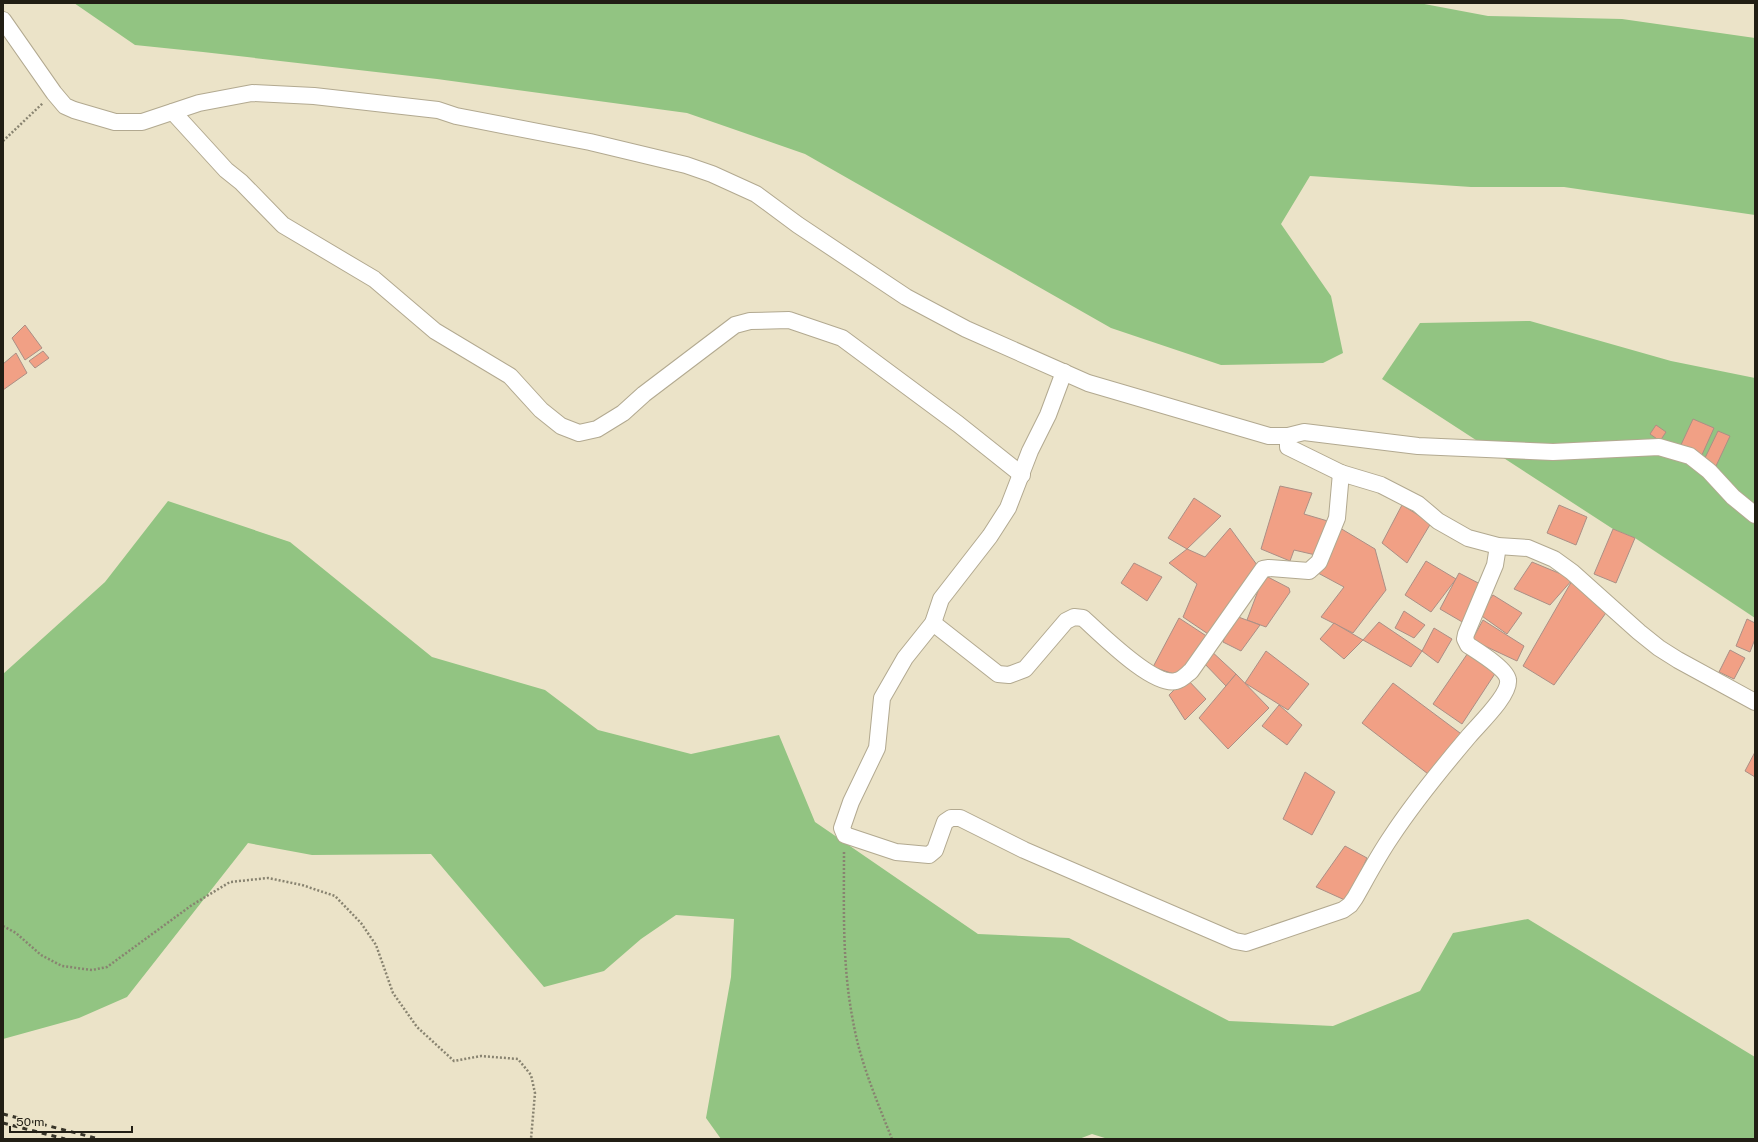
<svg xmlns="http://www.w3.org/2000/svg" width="1758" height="1142" font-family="'Public Sans',sans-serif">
<rect width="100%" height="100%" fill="#ebe3c8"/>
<!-- forest -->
<g fill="#92c482">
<path d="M 74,3 L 1419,3 L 1488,16 L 1622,19 L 1755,38 L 1755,215 L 1564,187 L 1471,187 L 1310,176 L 1281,224 L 1331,296 L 1343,353 L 1323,363 L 1221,365 L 1111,328 L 805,154 L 687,113 L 437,79 L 203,52 L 135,45 Z"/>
<path d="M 1530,321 L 1671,361 L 1755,378 L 1755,618 L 1635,538 L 1613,529 L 1382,379 L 1420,323 Z"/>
<path d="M 168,501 L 290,542 L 432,657 L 545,690 L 598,730 L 691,754 L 779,735 L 815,822 L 978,934 L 1069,938 L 1229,1021 L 1333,1026 L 1420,991 L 1453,933 L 1528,919 L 1755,1057 L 1755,1139 L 1108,1139 L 1092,1134 L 1079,1139 L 721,1139 L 706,1118 L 731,977 L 734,919 L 676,915 L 641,939 L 604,971 L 544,987 L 431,854 L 312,855 L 248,843 L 127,997 L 79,1018 L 3,1039 L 3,674 L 105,582 Z"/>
</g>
<!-- building -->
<g fill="#f1a085" stroke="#ab8f85">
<path d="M 25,325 L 42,348 L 25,360 L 12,338 Z"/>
<path d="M 43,351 L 49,358 L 35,368 L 29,361 Z"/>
<path d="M 16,353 L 27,373 L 3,390 L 3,364 Z"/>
<path d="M 1693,419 L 1714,428 L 1701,457 L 1680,447 Z"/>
<path d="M 1656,425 L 1666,432 L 1660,441 L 1650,434 Z"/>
<path d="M 1718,431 L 1730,436 L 1716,466 L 1704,460 Z"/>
<path d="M 1280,486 L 1312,493 L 1304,514 L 1331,522 L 1320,556 L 1294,550 L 1290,561 L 1261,549 Z"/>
<path d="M 1194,498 L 1221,516 L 1187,549 L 1168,538 Z"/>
<path d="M 1402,505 L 1431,523 L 1407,563 L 1382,543 Z"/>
<path d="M 1559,505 L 1587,517 L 1576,545 L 1547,533 Z"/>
<path d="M 1230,528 L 1260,569 L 1211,636 L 1183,617 L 1197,584 L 1169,563 L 1187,549 L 1205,557 Z"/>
<path d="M 1340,528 L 1375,549 L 1386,590 L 1353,633 L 1321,617 L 1344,587 L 1318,573 Z"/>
<path d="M 1613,529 L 1635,538 L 1616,583 L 1594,574 Z"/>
<path d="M 1426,561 L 1456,579 L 1431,612 L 1405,595 Z"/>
<path d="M 1532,562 L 1573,579 L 1550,605 L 1514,589 Z"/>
<path d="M 1134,563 L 1162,577 L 1147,601 L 1121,583 Z"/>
<path d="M 1459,573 L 1484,586 L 1464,623 L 1440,609 Z"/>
<path d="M 1264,575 L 1289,588 L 1290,592 L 1266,627 L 1247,620 Z"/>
<path d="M 1573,579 L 1608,610 L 1554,685 L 1523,666 Z"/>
<path d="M 1493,595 L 1522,613 L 1507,634 L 1479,614 Z"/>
<path d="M 1404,611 L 1425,625 L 1414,638 L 1395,628 Z"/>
<path d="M 1233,615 L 1260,625 L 1241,651 L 1223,642 Z"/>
<path d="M 1179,618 L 1208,637 L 1180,676 L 1153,667 Z"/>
<path d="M 1747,619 L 1755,623 L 1755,639 L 1750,652 L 1736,646 Z"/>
<path d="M 1483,620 L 1524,646 L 1517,661 L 1472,640 Z"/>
<path d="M 1379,622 L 1422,651 L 1411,667 L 1363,640 Z"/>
<path d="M 1334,623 L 1363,640 L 1344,659 L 1320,639 Z"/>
<path d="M 1434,628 L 1452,639 L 1438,663 L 1422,651 Z"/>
<path d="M 1209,649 L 1236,674 L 1226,686 L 1202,661 Z"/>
<path d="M 1470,650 L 1498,669 L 1462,724 L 1433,704 Z"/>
<path d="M 1730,650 L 1745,658 L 1734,679 L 1719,672 Z"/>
<path d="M 1266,651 L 1309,684 L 1288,710 L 1245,683 Z"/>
<path d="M 1236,674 L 1269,708 L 1228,749 L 1199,718 Z"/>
<path d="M 1186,678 L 1206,699 L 1185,720 L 1169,695 Z"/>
<path d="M 1393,683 L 1464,736 L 1432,777 L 1362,723 Z"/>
<path d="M 1279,705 L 1302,725 L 1287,745 L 1262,726 Z"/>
<path d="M 1755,752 L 1755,777 L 1745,771 Z"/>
<path d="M 1305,772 L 1335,792 L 1312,835 L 1283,819 Z"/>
<path d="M 1345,846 L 1367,858 L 1347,901 L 1316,887 Z"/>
</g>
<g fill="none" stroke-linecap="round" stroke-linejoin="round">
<!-- street casing -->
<g stroke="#b2a990" stroke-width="18">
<g id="street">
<path d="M 3,20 L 54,93 L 65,106 L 74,110 L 115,122 L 142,122 L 199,103 L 252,93 L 314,96 L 438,110 L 456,116 L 590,142 L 686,165 L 712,174 L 756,194 L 798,225 L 906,297 L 966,329 L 1088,383 L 1269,436 L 1288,436 L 1304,432 L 1418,446 L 1553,452 L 1659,447 L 1690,456 L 1709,471 L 1733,497 L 1755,515"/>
<path d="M 173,112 L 226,170 L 241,182 L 283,225 L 374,279 L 435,331 L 510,376 L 541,410 L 561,426 L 579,433 L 597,429 L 623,413 L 644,394 L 735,325 L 750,321 L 789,320 L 842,338 L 958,424 L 1022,475"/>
<path d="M 1064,372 L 1048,415 L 1030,451 L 1008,508 L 990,536 L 941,599 L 933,623 L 905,658 L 882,698 L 877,748 L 851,802 L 842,828 L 845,835 L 896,852 L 929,855 L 935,850 L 945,822 L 951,818 L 960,818 L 1024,850 L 1235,941 L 1246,943 L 1343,910 L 1350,905 L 1355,898 C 1367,877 1378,856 1391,837 C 1414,802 1441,769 1469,736 C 1479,724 1510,695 1508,680 C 1507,669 1477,651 1468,645 L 1465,639 L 1466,634 L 1495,565 L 1498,546"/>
<path d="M 1288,436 L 1288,447 L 1341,473 L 1381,485 L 1418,504 L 1438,521 L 1468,538 L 1498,546 L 1528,548 L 1554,559 L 1572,572 L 1639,632 L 1659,648 L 1678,660 L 1755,702"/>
<path d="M 933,623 L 998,674 L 1009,675 L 1025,669 L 1066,621 L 1074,617 L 1083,618 C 1101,634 1153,687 1176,681 C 1182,680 1187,674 1191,671 L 1263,569 L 1269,568 L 1309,571 L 1319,562 L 1337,518 L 1341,473"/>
</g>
</g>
<!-- path -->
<g stroke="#888370" stroke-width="2.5" stroke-dasharray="2 2" stroke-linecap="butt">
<path d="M 3,141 L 43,103"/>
<path d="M 844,852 C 844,909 842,965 853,1021 C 860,1062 877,1101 892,1139"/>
<path d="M 3,926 L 16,933 L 41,955 L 62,966 L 92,970 L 107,967 L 192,905 L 230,882 L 268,878 L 302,885 L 335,896 L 361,923 L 376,945 L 393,993 L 417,1027 L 454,1061 L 481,1056 L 518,1059 L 531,1075 L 535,1093 L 531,1139"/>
</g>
<!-- street -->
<use href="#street" stroke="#fff" stroke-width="16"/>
<!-- rail -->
<g stroke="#373428" stroke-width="3" stroke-dasharray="5 5" stroke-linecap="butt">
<path d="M 3,1114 L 99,1139"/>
<path d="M 3,1123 L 65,1139"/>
</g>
</g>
<!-- border -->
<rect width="1758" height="1142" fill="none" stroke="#211e14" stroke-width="8"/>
<!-- scale -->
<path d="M10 1126v6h122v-6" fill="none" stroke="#211e14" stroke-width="2"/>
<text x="16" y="1126" font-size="12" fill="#211e14" stroke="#ebe3c8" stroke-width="3" paint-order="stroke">50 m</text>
</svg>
